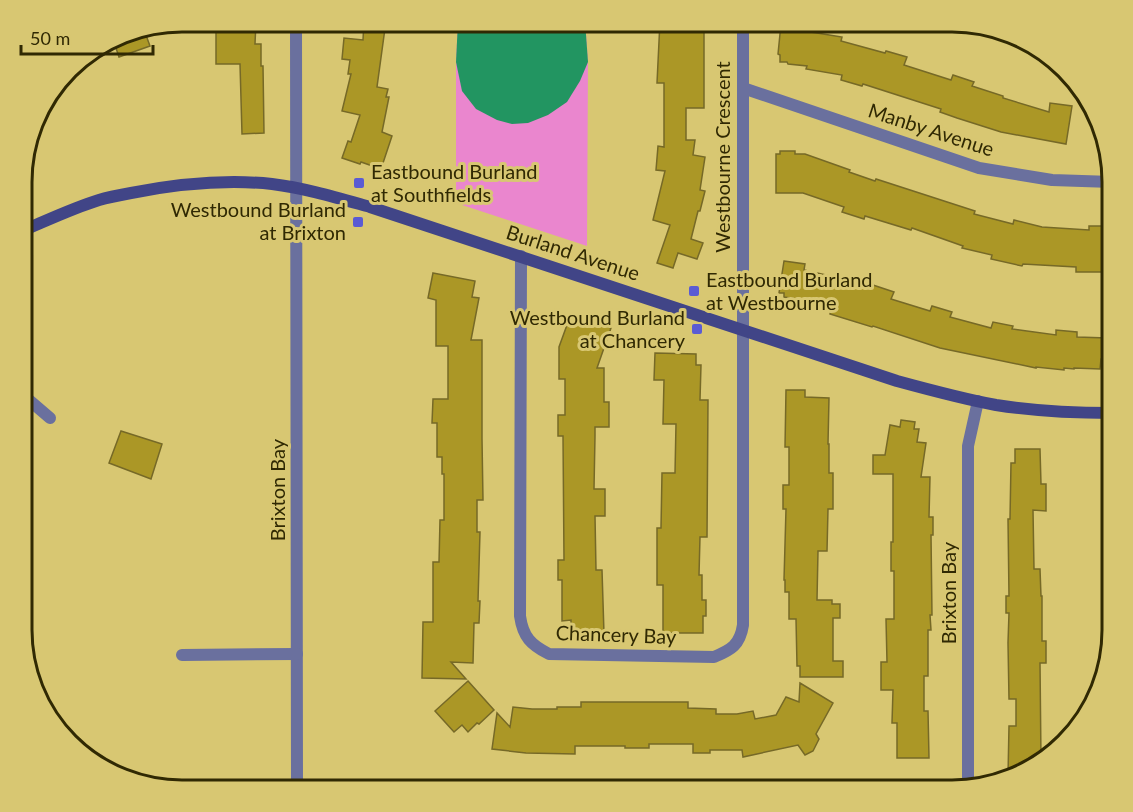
<svg xmlns="http://www.w3.org/2000/svg" width="1133" height="812" font-family="Lato,sans-serif">
<rect width="100%" height="100%" fill="#d8c772"/>
<!-- green -->
<path fill="#ea86ce" d="M 458,21 L 585,21 L 588,62 L 587,246 L 456,203 L 456,62 Z"/>
<!-- water -->
<path fill="#229561" d="M 458,21 L 585,21 L 588,62 L 580,81 L 567,102 L 548,115 L 528,123 L 512,124 L 497,120 L 476,109 L 462,91 L 456,62 Z"/>
<!-- building -->
<g fill="#ab9726" stroke="#766927" stroke-width="1.5">
<path d="M 219,21 L 256,21 L 255,44 L 261,44 L 261,66 L 263,66 L 264,133 L 242,134 L 240,64 L 216,64 L 216,29 L 219,29 Z"/>
<path d="M 364,21 L 386,21 L 377,87 L 388,89 L 386,97 L 389,97 L 382,132 L 392,136 L 381,169 L 361,162 L 360,164 L 342,158 L 348,141 L 351,142 L 360,115 L 342,111 L 351,74 L 348,74 L 350,60 L 342,59 L 344,38 L 363,40 Z"/>
<path d="M 660,21 L 704,21 L 704,108 L 686,108 L 686,140 L 695,140 L 693,155 L 705,157 L 700,190 L 705,191 L 700,211 L 698,211 L 691,239 L 703,243 L 697,259 L 678,253 L 673,268 L 657,263 L 670,225 L 653,220 L 665,171 L 656,170 L 658,146 L 664,147 L 664,83 L 657,83 Z"/>
<path d="M 781,24 L 805,26 L 805,31 L 842,37 L 841,41 L 885,53 L 886,51 L 907,57 L 904,65 L 951,80 L 953,75 L 974,82 L 972,86 L 1003,96 L 1003,98 L 1049,112 L 1050,103 L 1072,106 L 1066,144 L 1001,132 L 957,118 L 940,112 L 941,109 L 863,84 L 862,86 L 841,80 L 842,75 L 806,69 L 807,66 L 788,64 L 787,62 L 780,62 L 780,55 L 778,54 Z"/>
<path d="M 143,27 L 150,46 L 119,57 L 113,39 L 129,30 Z"/>
<path d="M 780,151 L 795,151 L 795,154 L 805,154 L 850,170 L 849,172 L 875,181 L 876,179 L 975,211 L 974,214 L 1013,224 L 1014,220 L 1042,227 L 1089,230 L 1089,226 L 1109,226 L 1109,272 L 1076,272 L 1076,267 L 1023,264 L 1022,266 L 991,259 L 992,255 L 962,248 L 963,246 L 912,228 L 911,230 L 865,216 L 864,219 L 842,212 L 844,207 L 803,193 L 776,193 L 776,154 L 780,154 Z"/>
<path d="M 784,261 L 805,264 L 804,270 L 839,278 L 839,276 L 873,285 L 894,292 L 891,299 L 930,311 L 932,306 L 952,312 L 950,317 L 991,328 L 993,322 L 1013,326 L 1012,329 L 1056,335 L 1056,330 L 1077,332 L 1077,337 L 1107,338 L 1107,359 L 1101,359 L 1100,369 L 1074,368 L 1074,369 L 1064,368 L 1064,370 L 1036,367 L 1036,368 L 940,348 L 873,326 L 872,327 L 830,314 L 831,309 L 803,303 L 804,300 L 784,297 L 784,293 L 779,293 Z"/>
<path d="M 433,273 L 475,281 L 472,297 L 479,298 L 471,340 L 482,340 L 482,439 L 483,500 L 477,500 L 477,532 L 480,532 L 478,601 L 480,601 L 479,623 L 474,623 L 473,663 L 451,662 L 466,679 L 422,678 L 423,622 L 433,622 L 433,562 L 439,562 L 440,520 L 444,520 L 444,474 L 442,474 L 442,457 L 437,457 L 437,423 L 432,423 L 433,399 L 448,399 L 448,346 L 436,346 L 436,300 L 428,298 Z"/>
<path d="M 571,314 L 611,328 L 597,368 L 604,368 L 604,402 L 609,402 L 609,427 L 595,427 L 595,436 L 594,489 L 605,489 L 605,516 L 595,516 L 596,570 L 602,570 L 604,634 L 571,634 L 571,620 L 562,621 L 562,580 L 558,580 L 558,560 L 564,560 L 563,436 L 558,436 L 558,415 L 565,415 L 565,379 L 559,379 L 559,347 Z"/>
<path d="M 655,353 L 696,354 L 696,365 L 701,365 L 700,400 L 708,400 L 707,537 L 700,537 L 699,575 L 702,575 L 702,600 L 706,600 L 706,616 L 703,616 L 703,633 L 663,633 L 663,585 L 657,585 L 657,528 L 661,528 L 662,473 L 675,473 L 676,424 L 663,424 L 664,380 L 654,380 Z"/>
<path d="M 786,390 L 805,390 L 805,397 L 829,398 L 828,444 L 829,444 L 829,473 L 833,473 L 833,509 L 828,509 L 827,551 L 818,551 L 817,600 L 832,600 L 832,604 L 840,604 L 840,618 L 833,618 L 833,661 L 843,661 L 843,677 L 800,677 L 800,666 L 797,666 L 796,619 L 789,619 L 789,592 L 785,592 L 785,580 L 784,580 L 786,509 L 783,509 L 783,485 L 789,485 L 789,447 L 785,447 Z"/>
<path d="M 901,420 L 915,422 L 914,429 L 919,429 L 917,442 L 926,443 L 921,477 L 930,477 L 929,517 L 933,517 L 933,535 L 931,535 L 932,615 L 930,615 L 931,630 L 928,630 L 928,676 L 924,676 L 924,711 L 928,711 L 929,758 L 897,758 L 897,723 L 892,723 L 893,690 L 881,690 L 881,662 L 887,662 L 886,619 L 894,619 L 894,571 L 891,571 L 891,542 L 893,542 L 893,474 L 873,474 L 873,455 L 885,455 L 890,425 L 900,427 Z"/>
<path d="M 121,431 L 162,444 L 151,479 L 109,463 Z"/>
<path d="M 1015,449 L 1040,449 L 1041,484 L 1046,484 L 1046,511 L 1033,510 L 1034,569 L 1040,569 L 1041,596 L 1042,596 L 1042,641 L 1046,641 L 1046,663 L 1040,663 L 1041,760 L 1023,774 L 1008,776 L 1009,726 L 1016,726 L 1016,699 L 1009,699 L 1008,643 L 1009,613 L 1006,613 L 1006,596 L 1009,596 L 1008,519 L 1010,519 L 1011,463 L 1015,463 Z"/>
<path d="M 468,681 L 494,710 L 479,724 L 477,723 L 468,732 L 462,725 L 454,732 L 435,711 Z"/>
<path d="M 800,683 L 833,703 L 816,734 L 819,739 L 813,751 L 805,755 L 798,745 L 743,757 L 742,750 L 710,750 L 710,753 L 693,753 L 693,744 L 649,744 L 649,748 L 625,748 L 625,746 L 575,746 L 575,754 L 526,753 L 492,749 L 497,713 L 510,727 L 513,707 L 532,709 L 557,709 L 557,707 L 581,707 L 581,702 L 688,702 L 688,708 L 716,709 L 716,714 L 737,714 L 753,711 L 755,719 L 776,715 L 786,697 L 799,702 Z"/>
</g>
<g fill="none" stroke-linecap="round" stroke-linejoin="round">
<!-- street -->
<g stroke="#6a709e" stroke-width="12">
<path d="M 296,21 L 297,791"/>
<path d="M 743,88 L 979,168 L 1052,180 L 1112,182"/>
<path d="M 521,256 L 520,616 C 523,637 531,645 549,654 L 714,657 C 731,650 740,645 743,625 L 743,21"/>
<path d="M 22,394 L 50,418"/>
<path d="M 182,655 L 297,654"/>
<path d="M 968,787 L 968,446 L 978,401"/>
</g>
<!-- secondary -->
<path stroke="#414587" stroke-width="12" d="M 22,231 C 48,220 73,208 99,200 C 109,197 120,195 131,193 C 177,184 224,179 272,184 C 305,188 338,198 370,207 L 897,381 C 930,390 963,399 996,405 C 1034,411 1073,413 1112,413"/>
</g>
<!-- markers -->
<g fill="#5a5bd3" stroke="#d8c772" stroke-width="2">
<rect x="353" y="177" width="12" height="12" rx="3"/>
<rect x="352" y="216" width="12" height="12" rx="3"/>
<rect x="688" y="285" width="12" height="12" rx="3"/>
<rect x="691" y="323" width="12" height="12" rx="3"/>
</g>
<g text-anchor="middle" stroke-width="6" stroke-linejoin="round" paint-order="stroke">
<!-- street labels -->
<g font-size="20" fill="#302903" stroke="#d8c772">
<text transform="translate(931 130) rotate(18)" y="7">Manby Avenue</text>
<text transform="translate(723 157) rotate(-90)" y="7">Westbourne Crescent</text>
<text transform="translate(573 253) rotate(18)" y="7">Burland Avenue</text>
<text transform="translate(278 490) rotate(-90)" y="7">Brixton Bay</text>
<text transform="translate(949 593) rotate(-90)" y="7">Brixton Bay</text>
<text transform="translate(616 635) rotate(2)" y="7">Chancery Bay</text>
</g>
<!-- poi labels -->
<g font-size="20" fill="#302903" stroke="#d8c772" text-anchor="start">
<text x="371" y="179">Eastbound Burland<tspan x="371" dy="23">at Southfields</tspan></text>
<text x="346" y="217" text-anchor="end">Westbound Burland<tspan x="346" dy="23">at Brixton</tspan></text>
<text x="706" y="287">Eastbound Burland<tspan x="706" dy="23">at Westbourne</tspan></text>
<text x="685" y="325" text-anchor="end">Westbound Burland<tspan x="685" dy="23">at Chancery</tspan></text>
</g>
</g>
<!-- crop -->
<path d="M0 0H1133V812H0ZM182 32H952A150 150 0 0 1 1102 182V630A150 150 0 0 1 952 780H182A150 150 0 0 1 32 630V182A150 150 0 0 1 182 32Z" fill="#d8c772" fill-rule="evenodd"/>
<path fill="none" stroke="#302903" stroke-width="3" d="M182 32H952A150 150 0 0 1 1102 182V630A150 150 0 0 1 952 780H182A150 150 0 0 1 32 630V182A150 150 0 0 1 182 32Z"/>
<!-- scale -->
<path d="M21 45v9h132v-9" fill="none" stroke="#302903" stroke-width="3"/>
<text x="30" y="45" font-size="18" fill="#302903" stroke="#d8c772" stroke-width="4.5" paint-order="stroke">50 m</text>
</svg>
